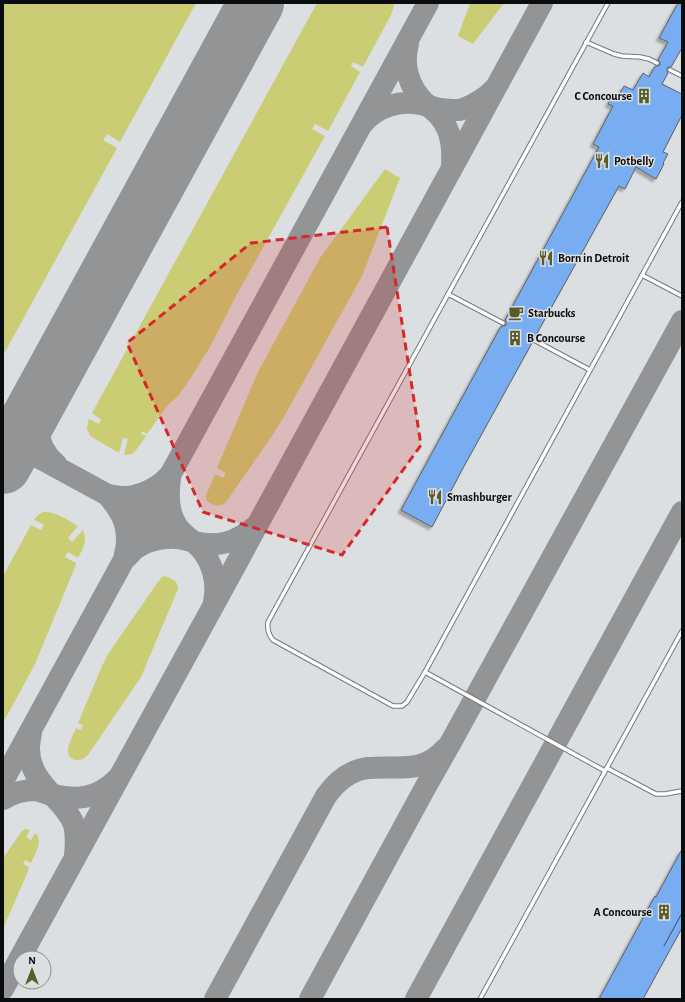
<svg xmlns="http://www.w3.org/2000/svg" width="685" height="1002" font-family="'Alegreya Sans',sans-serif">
<defs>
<filter id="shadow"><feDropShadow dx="-3" dy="3" stdDeviation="1" flood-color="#0004"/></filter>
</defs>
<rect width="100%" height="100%" fill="#dcdfe2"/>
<!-- green -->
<g fill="#cbcd74">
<path d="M 3,3 L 196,3 L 120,142 L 107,134 L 103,140 L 117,148 L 5,352 L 3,351 Z"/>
<path d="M 317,3 L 395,3 L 391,15 L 363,67 L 353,62 L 351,66 L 360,72 L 328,131 L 315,124 L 312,129 L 325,136 L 236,296 L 210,347 L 188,382 L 178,396 L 167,406 L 147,434 L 142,431 L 141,434 L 146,436 L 137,449 L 132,454 L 124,455 L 128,439 L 123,438 L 119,453 L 90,436 L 87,428 L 89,419 L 99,424 L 101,420 L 92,413 Z"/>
<path d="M 470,3 L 504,3 L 473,44 L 458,36 Z"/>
<path d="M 385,169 L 400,178 L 362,276 L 285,415 L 272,436 L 226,502 C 219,508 212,506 206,500 L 206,495 L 215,474 L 223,478 L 226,473 L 217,468 L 258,372 L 320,258 Z"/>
<path d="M 43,512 C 56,511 67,520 78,526 L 68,538 L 72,542 L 83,530 C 88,541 83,548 78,558 L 68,552 L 65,557 L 76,563 L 75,567 L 35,664 L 3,723 L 3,576 L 31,525 L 41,530 L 44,525 L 34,520 L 38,515 Z"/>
<path d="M 164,576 C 171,578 179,581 178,589 L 141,677 L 88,755 C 85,758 82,760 77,760 C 59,758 73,736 76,728 L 81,730 L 83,725 L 78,723 L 102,666 L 108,654 L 160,579 L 162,577 Z"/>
<path d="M 25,829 L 30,830 L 26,837 L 31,840 L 35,833 C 44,841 35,853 31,863 L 25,860 L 23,864 L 29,867 L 28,871 L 3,929 L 3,858 L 22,831 Z"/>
</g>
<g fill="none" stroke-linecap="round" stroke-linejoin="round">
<!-- taxiway -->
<g stroke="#929496" stroke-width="22">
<path d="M 408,44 C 402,65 409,87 424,102 C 429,107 436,111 440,117 C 452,132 453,148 452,167"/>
<path d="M 364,122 C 378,107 399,100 420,104 C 427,105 434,108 441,109 C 446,110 454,110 459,110 C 469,108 486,98 493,90"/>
<path d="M 48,384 C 43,396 38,408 37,420 C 36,423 37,426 38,429 C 39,444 45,455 56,464"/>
<path d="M 3,420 L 7,419 L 25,411 L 43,391"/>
<path d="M 3,438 L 194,542 C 219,548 236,542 256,526"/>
<path d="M 170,478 C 168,493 167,512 177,526 C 183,535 194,541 201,549 C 213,563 218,584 214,602"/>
<path d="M 125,554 C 129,540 127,523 119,511 C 116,505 111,500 108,495 C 114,496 121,497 127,497 C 141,496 158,488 168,477"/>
<path d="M 127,557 C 130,554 133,550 136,548 C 150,539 171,535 187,540"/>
<path d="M 31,733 C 30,738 29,744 29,749 C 29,769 41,783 54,797 C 62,805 68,812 73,822 C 77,832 76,845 75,856"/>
<path d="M 3,781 L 428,3"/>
<path d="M 3,799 C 13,793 24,790 35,790 C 41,791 47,794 53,795 C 77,801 98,798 116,780"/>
<path d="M 3,989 L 211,610 L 542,3"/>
<path d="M 215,999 L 326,796 C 336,782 350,770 368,768 C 399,765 421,775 445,749"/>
<path d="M 310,999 L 425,788 L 451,742 L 682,321"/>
<path d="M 416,999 L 682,512"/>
</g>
<!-- runway -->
<path stroke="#929496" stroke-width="56" d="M 3,466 L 256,3"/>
</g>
<!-- building -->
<g fill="#79adf2" stroke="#5e6063" filter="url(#shadow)">
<path d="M 678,3 L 682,3 L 682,48 L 671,67 L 669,67 L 667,68 L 667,71 L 668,73 L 662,84 L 682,94 L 682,115 L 663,152 L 668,154 L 663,163 L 664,164 L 656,179 L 636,167 L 625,189 L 619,186 L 535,337 L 534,337 L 531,338 L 531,340 L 532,343 L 462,470 L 432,527 L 401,510 L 501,326 L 504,326 L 506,325 L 506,322 L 505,320 L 599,147 L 593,144 L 613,106 L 608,104 L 613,95 L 618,97 L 624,86 L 633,90 L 643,73 L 649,77 L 655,66 L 658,66 L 660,65 L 660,62 L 658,60 L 668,42 L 659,38 Z"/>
<path d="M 682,849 L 682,928 L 643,999 L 599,999 L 624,953 L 655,896 L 656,897 Z"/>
</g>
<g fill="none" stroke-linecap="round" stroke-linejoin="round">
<!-- service casing -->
<g stroke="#77797c" stroke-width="5.5">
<g id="service">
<path d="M 608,3 L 268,622 C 267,629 268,634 273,640 L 393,706 L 402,706 L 407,702 L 425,672 L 682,202"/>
<path d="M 586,42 L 614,54 L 622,56 L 640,57 L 649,59 L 657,63"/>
<path d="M 670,70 L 682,76"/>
<path d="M 642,275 L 682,296"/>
<path d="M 448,294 L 503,323"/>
<path d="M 534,340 L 590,370"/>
<path d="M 425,672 L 605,771"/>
<path d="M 607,768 L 656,794 L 665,794 L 682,791"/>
<path d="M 480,999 L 682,631"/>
</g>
</g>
<!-- service -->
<use href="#service" stroke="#fff" stroke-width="3.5"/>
<!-- tram -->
<path stroke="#47494a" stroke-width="1" d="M 664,946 L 682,913"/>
</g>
<!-- marked area -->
<path fill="#d62828" fill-opacity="0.2" stroke="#d62828" stroke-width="3" stroke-dasharray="8 5" stroke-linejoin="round" d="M 387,227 L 421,445 L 342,555 L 203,512 L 127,343 L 251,243 Z"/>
<!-- icons -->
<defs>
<g id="building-bare" transform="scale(1.2)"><path d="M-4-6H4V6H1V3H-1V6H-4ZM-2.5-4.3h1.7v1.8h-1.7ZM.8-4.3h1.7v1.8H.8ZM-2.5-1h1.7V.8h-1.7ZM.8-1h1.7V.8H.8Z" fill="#5a5b28" stroke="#dcdfe2" stroke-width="2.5" paint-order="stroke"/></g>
<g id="restaurant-bare" transform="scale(1.2)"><path d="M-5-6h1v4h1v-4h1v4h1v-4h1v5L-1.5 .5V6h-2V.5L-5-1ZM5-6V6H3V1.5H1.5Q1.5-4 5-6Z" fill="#5a5b28" stroke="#dcdfe2" stroke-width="2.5" paint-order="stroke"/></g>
<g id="cafe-bare" transform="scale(1.2)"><path d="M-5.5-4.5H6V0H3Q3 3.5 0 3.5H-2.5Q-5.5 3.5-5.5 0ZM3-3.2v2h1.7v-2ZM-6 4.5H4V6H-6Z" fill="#5a5b28" stroke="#dcdfe2" stroke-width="2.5" paint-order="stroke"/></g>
</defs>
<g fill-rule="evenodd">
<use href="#building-bare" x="644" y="96"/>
<use href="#restaurant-bare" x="602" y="161"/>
<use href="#restaurant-bare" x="546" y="258"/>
<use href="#cafe-bare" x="516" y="313"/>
<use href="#building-bare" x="515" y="338"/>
<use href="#restaurant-bare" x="435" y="497"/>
<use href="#building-bare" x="664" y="912"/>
</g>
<g text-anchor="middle" stroke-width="3" stroke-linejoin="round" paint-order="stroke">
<!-- poi labels -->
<g font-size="12" font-weight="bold" fill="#0b0c0d" stroke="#dcdfe2" text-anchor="start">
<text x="632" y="100" text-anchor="end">C Concourse</text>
<text x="614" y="165">Potbelly</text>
<text x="558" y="262">Born in Detroit</text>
<text x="528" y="317">Starbucks</text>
<text x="527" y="342">B Concourse</text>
<text x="447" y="501">Smashburger</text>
<text x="652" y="916" text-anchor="end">A Concourse</text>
</g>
</g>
<!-- border -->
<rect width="685" height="1002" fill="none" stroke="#0b0c0d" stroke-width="8"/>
<!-- north arrow -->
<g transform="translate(32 970)"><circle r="19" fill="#dcdfe2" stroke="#888b8d"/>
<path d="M0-3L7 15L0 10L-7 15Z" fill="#5a5b28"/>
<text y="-6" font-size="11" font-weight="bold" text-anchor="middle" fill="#0b0c0d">N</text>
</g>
</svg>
